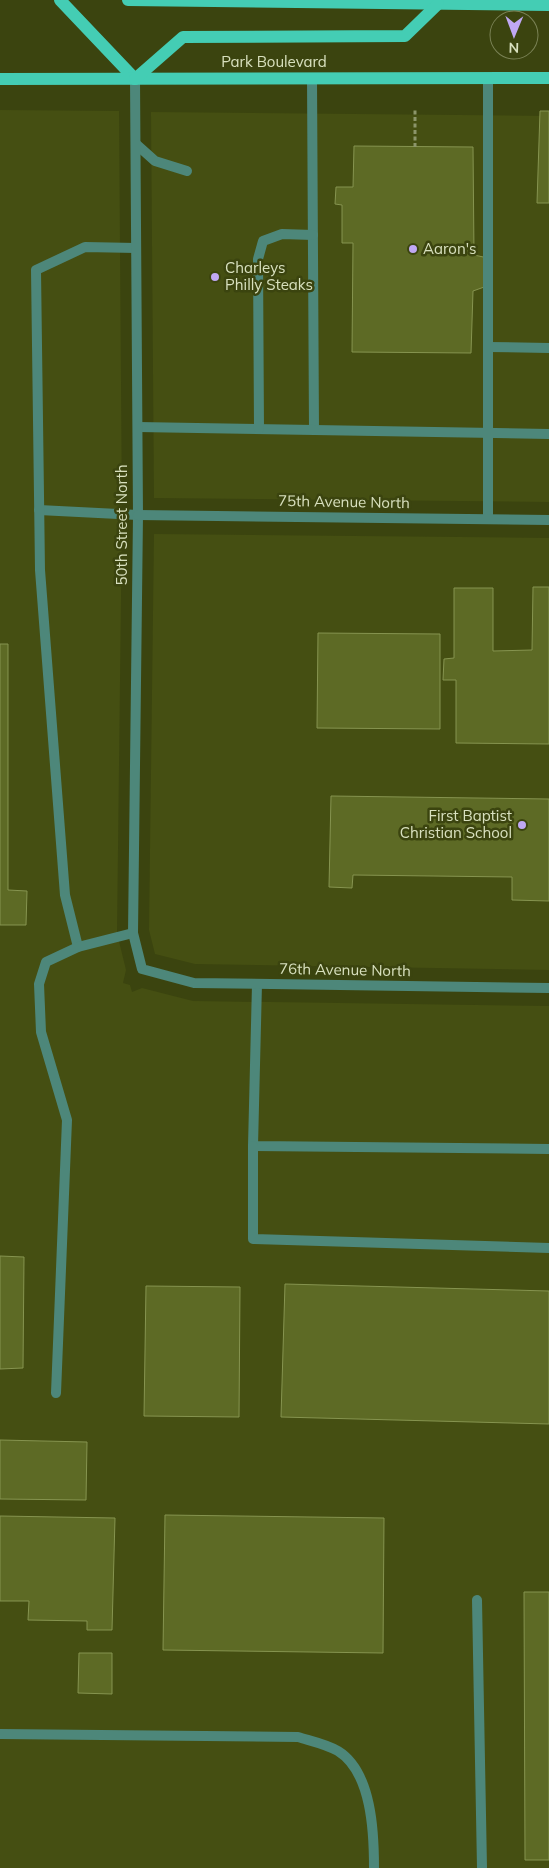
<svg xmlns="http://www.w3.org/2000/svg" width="549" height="1868" font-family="Mulish,sans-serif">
<rect width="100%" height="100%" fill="#3b440f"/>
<!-- built -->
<g fill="#454f12">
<path d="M 0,110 L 119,111 L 122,515 L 117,933 L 126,970 L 123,983 L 130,985 L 132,992 L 142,988 L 193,1001 L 549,1006 L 549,1868 L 0,1868 Z"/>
<path d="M 151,112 L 549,116 L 549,502 L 154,498 Z"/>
<path d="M 154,534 L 549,538 L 549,970 L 195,964 L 155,954 L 149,930 Z"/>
</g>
<!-- building -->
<g fill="#5d6a25" stroke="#869450">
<path d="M 540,111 L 549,111 L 549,203 L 537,203 Z"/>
<path d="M 354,146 L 473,147 L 474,255 L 488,258 L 487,286 L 473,291 L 471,353 L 352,352 L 353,243 L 342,243 L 342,205 L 335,204 L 336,187 L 353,187 Z"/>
<path d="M 533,587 L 549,587 L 549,744 L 456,743 L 456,680 L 443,680 L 444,659 L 454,658 L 454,588 L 493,588 L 493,651 L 532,650 Z"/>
<path d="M 318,633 L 440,634 L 440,729 L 317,728 Z"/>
<path d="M 0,644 L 8,644 L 8,890 L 27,891 L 26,925 L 0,925 Z"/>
<path d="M 331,796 L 549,799 L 549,901 L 512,900 L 512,877 L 353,875 L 352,888 L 329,887 Z"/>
<path d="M 0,1256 L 24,1257 L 23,1368 L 0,1369 Z"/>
<path d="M 285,1284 L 549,1291 L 549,1424 L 281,1417 Z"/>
<path d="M 146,1286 L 240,1287 L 239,1417 L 144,1416 Z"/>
<path d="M 0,1440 L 87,1442 L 86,1500 L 0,1499 Z"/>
<path d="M 165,1515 L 384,1518 L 383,1653 L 163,1650 Z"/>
<path d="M 0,1516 L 115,1518 L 112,1630 L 87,1630 L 87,1621 L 28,1620 L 29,1601 L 0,1601 Z"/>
<path d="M 524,1592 L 549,1592 L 549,1860 L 525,1860 Z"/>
<path d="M 79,1653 L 112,1653 L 112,1694 L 78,1693 Z"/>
</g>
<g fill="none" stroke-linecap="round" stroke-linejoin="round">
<!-- path -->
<path stroke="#8c956a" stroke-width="3" stroke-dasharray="4 2.5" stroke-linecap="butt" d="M 415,147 L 415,109"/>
<!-- service -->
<g stroke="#4d877a" stroke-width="10">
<path d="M 312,79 L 314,430"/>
<path d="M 136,144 L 155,161 L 187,171"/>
<path d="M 488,347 L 549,348"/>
<path d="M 138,427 L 549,434"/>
<path d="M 259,429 L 258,259 L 263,241 L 282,234 L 313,235"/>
<path d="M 39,510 L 138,515"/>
<path d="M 488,519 L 488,78"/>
<path d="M 78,947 L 65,895 L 40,570 L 36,270 L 85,247 L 136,248"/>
<path d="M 257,984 L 253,1146 L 549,1149"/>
<path d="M 253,1146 L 253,1239 L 549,1248"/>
<path d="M 56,1393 L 67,1120 L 41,1032 L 39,984 L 46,962 L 78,947 L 133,933"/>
<path d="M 477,1600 L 482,1868"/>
<path d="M 0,1734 L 298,1737 C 311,1741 326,1744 338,1751 C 372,1772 374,1833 374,1868"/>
</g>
<!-- minor -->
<g stroke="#4d877a" stroke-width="10">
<path d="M 135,79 L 138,515 L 133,933 L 142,969 L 194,983 L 549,988"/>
<path d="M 138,515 L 549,520"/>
</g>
<!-- primary -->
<g stroke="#44cdb4" stroke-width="12">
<path d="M 60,0 L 135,79"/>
<path d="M 128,0 L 549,5"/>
<path d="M 0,79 L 549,78"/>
<path d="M 135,79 L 183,37 L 405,36 L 438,4"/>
</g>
</g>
<!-- markers -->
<g fill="#c0a8f3" stroke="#3b440f" stroke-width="2">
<circle cx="413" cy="249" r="5"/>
<circle cx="215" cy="277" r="5"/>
<circle cx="522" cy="825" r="5"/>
</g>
<g text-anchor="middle" stroke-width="5" stroke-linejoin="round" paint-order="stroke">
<!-- street labels -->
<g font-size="15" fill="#d8e0be" stroke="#3b440f">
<text x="274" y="67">Park Boulevard</text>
<text transform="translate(344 502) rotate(1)" y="5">75th Avenue North</text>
<text transform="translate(122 525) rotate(-90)" y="5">50th Street North</text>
<text transform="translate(345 970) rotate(1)" y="5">76th Avenue North</text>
</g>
<!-- poi labels -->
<g font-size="15" fill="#d8e0be" stroke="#3b440f" text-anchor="start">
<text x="423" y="254">Aaron's</text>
<text x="225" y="273">Charleys<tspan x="225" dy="17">Philly Steaks</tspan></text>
<text x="512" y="821" text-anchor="end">First Baptist<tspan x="512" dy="17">Christian School</tspan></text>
</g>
</g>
<!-- north arrow -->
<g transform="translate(514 35) rotate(181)"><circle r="24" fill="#3b440f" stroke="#7a8255"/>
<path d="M0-4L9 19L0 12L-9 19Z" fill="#c0a8f3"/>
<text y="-8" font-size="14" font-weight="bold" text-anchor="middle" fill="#d8e0be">N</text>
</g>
</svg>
